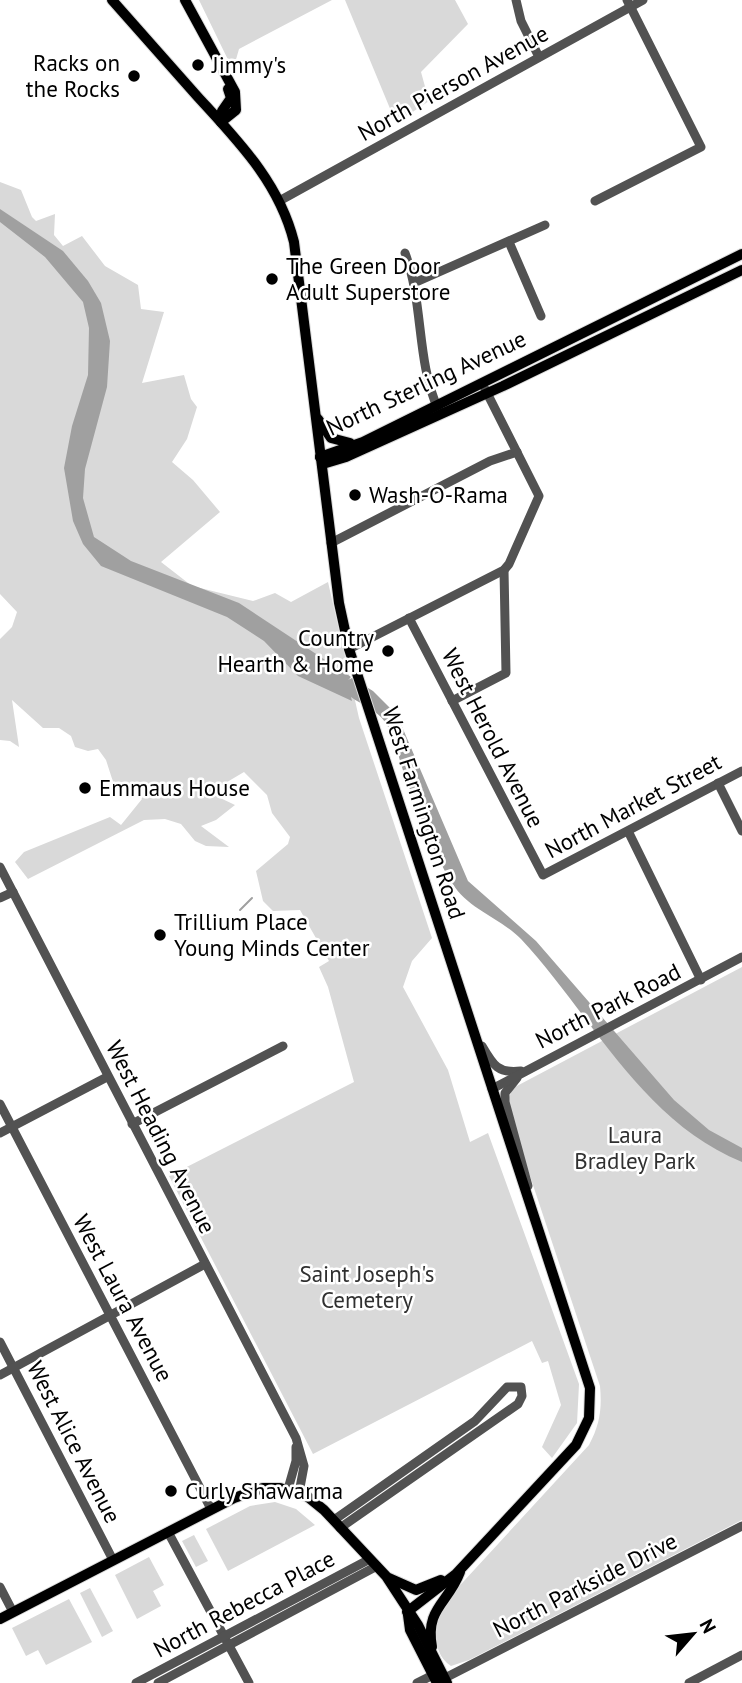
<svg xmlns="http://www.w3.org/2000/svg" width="742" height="1683" font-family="'PT Sans',sans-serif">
<rect width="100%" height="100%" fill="#fff"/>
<!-- green -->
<g fill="#d9d9d9">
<path d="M 199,0 L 332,0 L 239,49 L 233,70 Z"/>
<path d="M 345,0 L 455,0 L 468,24 L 421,72 L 429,101 L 396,123 Z"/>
<path d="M 0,182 L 21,190 L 32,217 L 36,221 L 55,214 L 54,235 L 63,246 L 82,236 L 105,266 L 138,285 L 141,309 L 164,312 L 142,383 L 184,375 L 191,399 L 197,407 L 187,439 L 172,462 L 193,480 L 220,512 L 161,562 L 192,586 L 253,601 L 275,593 L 291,602 L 328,582 L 359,718 L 432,938 L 412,961 L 403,987 L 448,1070 L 470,1142 L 488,1133 L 579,1384 L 577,1423 L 552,1458 L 542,1447 L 561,1405 L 548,1361 L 542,1363 L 532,1341 L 313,1454 L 169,1176 L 354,1082 L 328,987 L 319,967 L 329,961 L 300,910 L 273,911 L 263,901 L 256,871 L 288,844 L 290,837 L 272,813 L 267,795 L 244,772 L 217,788 L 214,795 L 235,805 L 216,820 L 201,826 L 229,847 L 206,846 L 195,841 L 181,824 L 165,819 L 144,820 L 28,879 L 15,862 L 24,852 L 110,817 L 121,825 L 142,799 L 130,784 L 115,788 L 106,760 L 98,749 L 88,751 L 75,747 L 71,736 L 59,728 L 43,728 L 12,700 L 19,747 L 10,741 L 0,740 L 0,639 L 12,627 L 17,612 L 0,594 Z"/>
<path d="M 742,967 L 742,1520 L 469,1660 L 451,1666 C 432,1654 433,1625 440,1607 L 589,1445 C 600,1424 602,1409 600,1386 L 506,1104 L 513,1088 Z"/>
<path d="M 275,1502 L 296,1509 L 315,1525 L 228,1571 L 206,1529 L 250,1506 Z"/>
<path d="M 194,1535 L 208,1561 L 196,1567 L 182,1541 Z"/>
<path d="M 149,1557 L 164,1585 L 153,1591 L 161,1606 L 137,1619 L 115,1575 Z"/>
<path d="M 90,1588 L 113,1631 L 102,1637 L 80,1593 Z"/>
<path d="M 69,1599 L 92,1642 L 46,1665 L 38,1650 L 26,1656 L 12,1628 Z"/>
</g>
<!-- water -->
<path fill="#a0a0a0" d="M 0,209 L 63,251 L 88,281 L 101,303 L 110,341 L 107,387 L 85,469 L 83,498 L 94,537 L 131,561 L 239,603 L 351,677 L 348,680 L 352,678 L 373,691 L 397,715 L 468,881 L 536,941 L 674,1100 L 709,1130 L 742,1148 L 742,1162 C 640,1120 592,1015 521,939 C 499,917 469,910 452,883 C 432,851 418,812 405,776 C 398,758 396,738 385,722 C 377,710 362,705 351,697 L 352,701 L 298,676 L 264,641 L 227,617 L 101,566 L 83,544 L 73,521 L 64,468 L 72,426 L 88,375 L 89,328 L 83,302 L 45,257 L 0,222 Z"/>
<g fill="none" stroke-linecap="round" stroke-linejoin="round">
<!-- stream -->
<path stroke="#a0a0a0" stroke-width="2" d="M 240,910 L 252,898"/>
<!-- major casing -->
<g stroke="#dbdbdb" stroke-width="12">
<g id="major">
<path d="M 112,0 C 140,32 169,64 197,96 C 238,141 279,182 294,242 L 339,603 L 349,649 L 590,1388 L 589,1418 L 576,1445 L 456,1574 L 407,1612"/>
<path d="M 185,0 L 235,92 L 236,110 L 221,122"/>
<path d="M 221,122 L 222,111 L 231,98 L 228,89"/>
<path d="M 318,419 L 331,438 L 350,443"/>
<path d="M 320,457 L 363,442 L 742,254"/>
<path d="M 320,457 L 326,463 L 346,457 L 503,386 L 742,270"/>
<path d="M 389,1578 L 416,1590 L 441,1580"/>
<path d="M 408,1615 L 410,1630 L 437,1683"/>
<path d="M 0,1619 L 234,1498 L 263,1488 L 280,1488 L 308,1497 L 324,1510 L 386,1576 L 418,1625 L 447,1683"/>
<path d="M 432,1647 C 425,1608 448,1604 460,1572"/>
</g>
</g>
<!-- minor -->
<g stroke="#525252" stroke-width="9">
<path d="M 516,0 L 521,21 L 539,57"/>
<path d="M 281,200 L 643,0"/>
<path d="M 595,201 L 701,147 L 627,0"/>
<path d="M 509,242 L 541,316"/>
<path d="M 405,253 C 424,304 416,360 438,409"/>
<path d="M 414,283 L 545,225"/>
<path d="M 331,543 L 490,461 L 517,452"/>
<path d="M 409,618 L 543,875 L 742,771"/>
<path d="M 349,649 L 504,570 L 509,564 L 539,496 L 485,389"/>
<path d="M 452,701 L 506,673 L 504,570"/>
<path d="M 718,783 L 742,831"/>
<path d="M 629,833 L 701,980"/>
<path d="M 0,867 L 296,1438 L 304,1466 L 299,1493"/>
<path d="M 0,898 L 13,892"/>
<path d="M 482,1046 C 493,1065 498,1074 521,1071"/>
<path d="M 517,1078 L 505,1093 L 505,1102 L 528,1186"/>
<path d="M 492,1089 L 742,957"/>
<path d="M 0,1104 L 211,1509"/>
<path d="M 132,1124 L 283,1046"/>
<path d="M 0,1133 L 107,1077"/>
<path d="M 0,1342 L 113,1560"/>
<path d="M 0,1375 L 205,1264"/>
<path d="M 288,1489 L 296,1461 L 296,1447"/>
<path d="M 334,1520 L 475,1421 L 507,1387 L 521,1387 L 522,1396 L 518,1404 L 340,1528"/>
<path d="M 168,1532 L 249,1683"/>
<path d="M 0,1587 L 13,1612"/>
<path d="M 445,1678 L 742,1526"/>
<path d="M 136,1683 L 370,1559"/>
<path d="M 158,1683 L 377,1566"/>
<path d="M 417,1683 L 433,1675"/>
<path d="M 689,1683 L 742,1655"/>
</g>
<!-- major -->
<use href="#major" stroke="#000" stroke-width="10"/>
</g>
<!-- markers -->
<g fill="#000" stroke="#fff" stroke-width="2.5">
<circle cx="198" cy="65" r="7"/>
<circle cx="134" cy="76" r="7"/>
<circle cx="272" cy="279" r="7"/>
<circle cx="355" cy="495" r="7"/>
<circle cx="388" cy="651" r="7"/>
<circle cx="85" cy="788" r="7"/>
<circle cx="160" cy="935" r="7"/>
<circle cx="171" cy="1491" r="7"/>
</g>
<g text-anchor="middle" stroke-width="5" stroke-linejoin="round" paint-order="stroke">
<!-- poi labels -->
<g font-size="23" fill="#000" stroke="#fff" text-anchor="start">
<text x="120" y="71" text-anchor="end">Racks on<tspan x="120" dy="26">the Rocks</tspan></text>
<text x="212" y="73">Jimmy's</text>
<text x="286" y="274">The Green Door<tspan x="286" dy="26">Adult Superstore</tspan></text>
<text x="369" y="503">Wash-O-Rama</text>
<text x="374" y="646" text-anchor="end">Country<tspan x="374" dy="26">Hearth &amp; Home</tspan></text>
<text x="99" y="796">Emmaus House</text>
<text x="174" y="930">Trillium Place<tspan x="174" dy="26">Young Minds Center</tspan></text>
<text x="185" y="1499">Curly Shawarma</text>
</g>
<!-- street labels -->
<g font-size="23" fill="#000" stroke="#fff">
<text transform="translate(453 83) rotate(-29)" y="8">North Pierson Avenue</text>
<text transform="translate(426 383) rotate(-25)" y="8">North Sterling Avenue</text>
<text transform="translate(493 738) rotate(63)" y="8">West Herold Avenue</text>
<text transform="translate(633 806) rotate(-28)" y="8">North Market Street</text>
<text transform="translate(424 813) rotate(72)" y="8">West Farmington Road</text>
<text transform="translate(608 1006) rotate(-27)" y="8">North Park Road</text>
<text transform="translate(161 1137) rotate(63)" y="8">West Heading Avenue</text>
<text transform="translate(123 1298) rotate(62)" y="8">West Laura Avenue</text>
<text transform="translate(74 1442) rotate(63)" y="8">West Alice Avenue</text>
<text transform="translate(585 1585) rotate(-27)" y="8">North Parkside Drive</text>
<text transform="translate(244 1604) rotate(-28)" y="8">North Rebecca Place</text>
</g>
<!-- park labels -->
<g font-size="23" fill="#303030" stroke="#fff">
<text x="635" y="1143">Laura<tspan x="635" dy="26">Bradley Park</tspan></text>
<text x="367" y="1282">Saint Joseph's<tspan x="367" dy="26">Cemetery</tspan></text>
</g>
</g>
<!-- north arrow -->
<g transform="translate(693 1634) rotate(62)" stroke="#ffffff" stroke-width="5" paint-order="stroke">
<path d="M0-5L12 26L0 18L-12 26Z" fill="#000000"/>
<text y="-10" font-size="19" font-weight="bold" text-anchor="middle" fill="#000000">N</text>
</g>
</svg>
